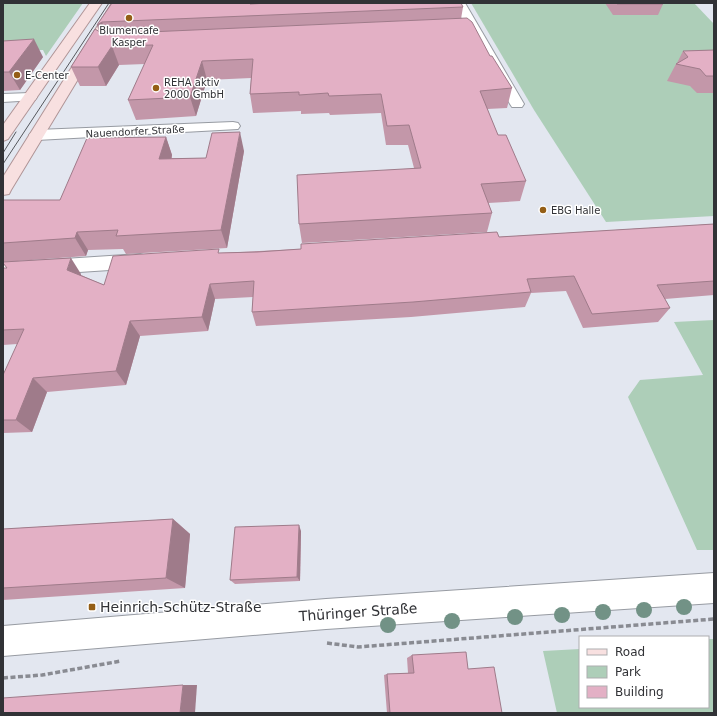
<svg xmlns="http://www.w3.org/2000/svg" width="717" height="716" font-family="'DejaVu Sans',sans-serif">
<rect width="100%" height="100%" fill="#e3e7f0"/>
<!-- green -->
<g fill="#adceb8">
<path d="M 3,3 L 83,3 L 46,56 L 43,50 L 3,51 Z"/>
<path d="M 471,3 L 694,3 L 714,24 L 714,216 L 606,222 L 534,110 Z"/>
<path d="M 714,320 L 714,550 L 697,550 L 628,397 L 640,380 L 703,375 L 674,322 Z"/>
<path d="M 708,639 L 714,639 L 714,713 L 557,713 L 543,651 L 580,649 L 580,707 L 708,707 Z"/>
</g>
<g fill="none" stroke-linecap="round" stroke-linejoin="round">
<!-- minor casing -->
<g stroke="#979ba2" stroke-width="2">
<g id="minor">
<path d="M 453,3 L 465,3 L 524,104 L 522,107 L 512,107 L 510,104 Z"/>
<path d="M 30,93 L 35,94 L 37,97 L 35,100 L 3,102 L 3,94 Z"/>
<path d="M 233,122 L 238,123 L 240,126 L 238,129 L 37,140 L 32,138 L 29,135 L 32,132 L 37,130 Z"/>
<path d="M 140,254 L 147,256 L 150,261 L 147,266 L 140,268 L 3,277 L 3,263 Z"/>
<path d="M 714,573 L 714,603 L 326,629 L 3,656 L 3,626 L 326,599 Z"/>
</g>
</g>
<!-- major casing -->
<g stroke="#b09597" stroke-width="2">
<g id="major">
<path d="M 90,3 L 102,3 L 8,139 L 3,141 L 3,125 Z"/>
<path d="M 112,3 L 124,3 L 11,190 L 9,194 L 3,195 L 3,177 Z"/>
</g>
</g>
<!-- path -->
<g stroke="#898b92" stroke-width="3.5" stroke-dasharray="5 2.5" stroke-linecap="butt">
<path d="M 327,643 L 358,647 L 714,619"/>
<path d="M 3,678 L 42,675 L 121,661"/>
</g>
<!-- minor -->
<use href="#minor" fill="#fff" fill-rule="evenodd"/>
<!-- major -->
<use href="#major" fill="#f8e0e0" fill-rule="evenodd"/>
<!-- tram -->
<g stroke="#56585d" stroke-width="1">
<path d="M 3,153 L 16,132"/>
<path d="M 3,164 L 109,3"/>
</g>
</g>
<!-- trees -->
<g fill="#729286">
<circle cx="684" cy="607" r="8"/>
<circle cx="644" cy="610" r="8"/>
<circle cx="603" cy="612" r="8"/>
<circle cx="562" cy="615" r="8"/>
<circle cx="515" cy="617" r="8"/>
<circle cx="452" cy="621" r="8"/>
<circle cx="388" cy="625" r="8"/>
</g>
<!-- wall -->
<g fill="#c397a9">
<path d="M 112,3 L 251,4 L 463,7 L 461,19 L 490,56 L 512,88 L 507,108 L 487,109 L 498,135 L 526,181 L 520,201 L 488,203 L 492,213 L 487,232 L 302,243 L 299,224 L 414,168 L 408,145 L 386,145 L 381,113 L 330,115 L 329,113 L 301,114 L 301,111 L 253,113 L 250,94 L 251,78 L 207,80 L 196,116 L 136,120 L 128,100 L 145,64 L 119,65 L 106,86 L 80,86 L 71,67 L 99,32 L 97,25 Z"/>
<path d="M 605,3 L 662,3 L 663,4 L 658,15 L 613,15 Z"/>
<path d="M 3,41 L 43,57 L 20,90 L 3,91 Z"/>
<path d="M 714,50 L 714,93 L 697,93 L 690,86 L 667,81 L 676,64 L 677,63 L 683,51 Z"/>
<path d="M 166,137 L 172,155 L 172,158 L 206,158 L 244,151 L 227,248 L 126,254 L 123,249 L 88,250 L 86,256 L 4,262 L 81,274 L 81,275 L 104,285 L 220,253 L 301,249 L 714,224 L 714,295 L 665,299 L 670,308 L 658,322 L 583,328 L 566,291 L 531,293 L 525,307 L 411,317 L 256,326 L 252,312 L 253,297 L 215,299 L 208,331 L 140,336 L 126,385 L 47,392 L 32,432 L 3,433 L 3,420 L 17,344 L 3,345 L 3,268 L 7,268 L 3,263 L 3,200 L 60,200 Z"/>
<path d="M 173,519 L 190,534 L 185,588 L 3,600 L 3,529 Z"/>
<path d="M 301,531 L 300,581 L 235,584 L 230,580 Z"/>
<path d="M 412,655 L 468,669 L 502,713 L 387,713 L 384,675 L 387,674 L 408,673 L 407,658 Z"/>
</g>
<!-- shaded-wall -->
<g fill="#9f7b8a">
<path d="M 102,22 L 110,42 L 104,45 L 97,25 Z"/>
<path d="M 34,39 L 43,57 L 20,90 L 9,72 Z"/>
<path d="M 112,46 L 119,65 L 106,86 L 98,67 Z"/>
<path d="M 202,61 L 207,80 L 196,116 L 190,97 Z"/>
<path d="M 240,132 L 244,151 L 227,248 L 221,230 Z"/>
<path d="M 166,137 L 172,155 L 166,177 L 159,159 Z"/>
<path d="M 77,232 L 88,250 L 86,256 L 75,238 Z"/>
<path d="M 71,258 L 81,274 L 78,285 L 67,270 Z"/>
<path d="M 210,284 L 215,299 L 208,331 L 202,317 Z"/>
<path d="M 130,321 L 140,336 L 126,385 L 116,371 Z"/>
<path d="M 33,378 L 47,392 L 32,432 L 16,420 Z"/>
<path d="M 173,519 L 190,534 L 185,588 L 166,578 Z"/>
<path d="M 299,525 L 301,531 L 300,581 L 297,577 Z"/>
<path d="M 183,685 L 197,685 L 195,713 L 180,713 Z"/>
</g>
<!-- building -->
<g fill="#e3b0c5" stroke="#9f7b8a">
<path d="M 112,3 L 250,3 L 250,4 L 270,3 L 461,3 L 463,7 L 102,22 L 97,25 Z"/>
<path d="M 616,3 L 662,3 L 663,4 L 617,4 Z"/>
<path d="M 467,18 L 472,22 L 490,56 L 492,56 L 512,88 L 480,91 L 498,135 L 506,135 L 526,181 L 481,184 L 492,213 L 299,224 L 297,175 L 421,168 L 409,125 L 387,126 L 381,94 L 329,96 L 328,93 L 299,95 L 299,92 L 250,94 L 253,59 L 202,61 L 190,97 L 128,100 L 153,45 L 112,46 L 98,67 L 71,67 L 95,29 L 103,34 Z"/>
<path d="M 34,39 L 9,72 L 3,72 L 3,41 Z"/>
<path d="M 714,50 L 714,76 L 706,76 L 700,69 L 676,64 L 688,57 L 683,51 Z"/>
<path d="M 240,132 L 221,230 L 116,236 L 118,230 L 77,232 L 75,238 L 3,243 L 3,200 L 60,200 L 87,138 L 166,137 L 159,159 L 206,158 L 212,133 Z"/>
<path d="M 714,224 L 714,281 L 657,285 L 670,308 L 592,314 L 574,276 L 527,279 L 531,292 L 413,302 L 252,312 L 254,281 L 210,284 L 202,317 L 130,321 L 116,371 L 33,378 L 16,420 L 3,420 L 3,375 L 24,329 L 3,330 L 3,268 L 7,268 L 3,263 L 3,262 L 71,258 L 67,270 L 104,285 L 113,256 L 219,249 L 218,253 L 257,252 L 301,249 L 301,244 L 497,232 L 499,237 Z"/>
<path d="M 173,519 L 166,578 L 3,588 L 3,529 Z"/>
<path d="M 299,525 L 297,577 L 230,580 L 235,527 Z"/>
<path d="M 466,652 L 468,669 L 494,667 L 502,713 L 390,713 L 387,674 L 414,673 L 412,655 Z"/>
<path d="M 183,685 L 180,713 L 3,713 L 3,698 Z"/>
</g>
<!-- markers -->
<g fill="#945e16" stroke="#fff" stroke-width="1.5">
<circle cx="129" cy="18" r="4"/>
<circle cx="17" cy="75" r="4"/>
<circle cx="156" cy="88" r="4"/>
<circle cx="543" cy="210" r="4"/>
<rect x="88" y="603" width="8" height="8" rx="2"/>
</g>
<g text-anchor="middle" stroke-width="3" stroke-linejoin="round" paint-order="stroke">
<!-- far-poi labels -->
<g font-size="10" fill="#313236" stroke="#fff" text-anchor="start">
<text x="129" y="34" text-anchor="middle">Blumencafe<tspan x="129" dy="12">Kasper</tspan></text>
<text x="25" y="79">E-Center</text>
<text x="164" y="86">REHA aktiv<tspan x="164" dy="12">2000 GmbH</tspan></text>
<text x="551" y="214">EBG Halle</text>
</g>
<!-- far-street labels -->
<g font-size="10" fill="#313236" stroke="#fff">
<text transform="translate(135 131) rotate(-3)" y="4">Nauendorfer Straße</text>
</g>
<!-- near-poi labels -->
<g font-size="14" fill="#313236" stroke="#fff" text-anchor="start">
<text x="100" y="612">Heinrich-Schütz-Straße</text>
</g>
<!-- near-street labels -->
<g font-size="14" fill="#313236" stroke="#fff">
<text transform="translate(358 612) rotate(-4)" y="5">Thüringer Straße</text>
</g>
</g>
<!-- border -->
<rect width="717" height="716" fill="none" stroke="#313236" stroke-width="8"/>
<!-- legend -->
<rect x="579" y="636" width="130" height="72" fill="#ffffff" stroke="#adadaf"/>
<rect x="587" y="649" width="20" height="6" fill="#f8e0e0" stroke="#adadaf"/>
<text x="615" y="656" font-size="12" fill="#313236">Road</text>
<rect x="587" y="666" width="20" height="12" fill="#adceb8" stroke="#adadaf"/>
<text x="615" y="676" font-size="12" fill="#313236">Park</text>
<rect x="587" y="686" width="20" height="12" fill="#e3b0c5" stroke="#adadaf"/>
<text x="615" y="696" font-size="12" fill="#313236">Building</text>
</svg>
